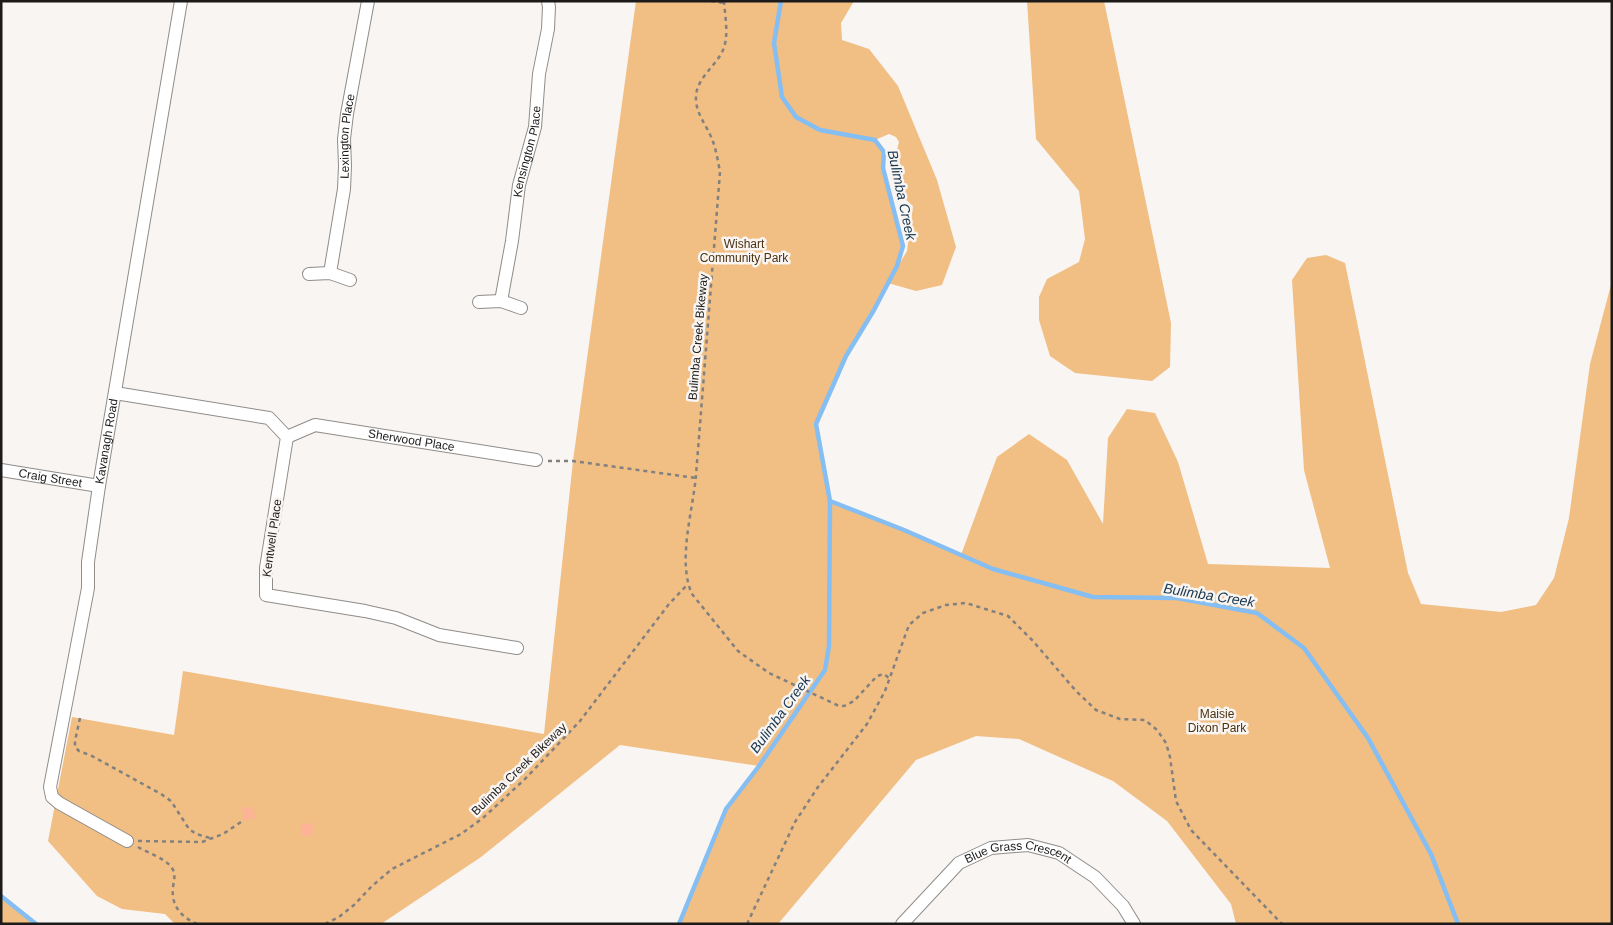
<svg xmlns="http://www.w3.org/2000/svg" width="1613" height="925" font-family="Helvetica,sans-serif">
<rect width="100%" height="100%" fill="#f8f5f2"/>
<!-- green -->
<g fill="#f1be84" fill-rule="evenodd">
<path d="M 636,1 L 854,1 L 841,23 L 842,40 L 869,49 L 898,86 L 937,180 L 956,247 L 942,285 L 916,291 L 888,283 L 846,356 L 816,424 L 830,501 L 961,555 L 997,457 L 1029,434 L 1067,460 L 1103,524 L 1108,438 L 1127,409 L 1155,413 L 1178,462 L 1208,564 L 1330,568 L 1304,470 L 1292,280 L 1307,258 L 1326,255 L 1345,263 L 1408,573 L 1421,604 L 1501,612 L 1536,605 L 1554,578 L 1569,518 L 1590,364 L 1612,281 L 1612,924 L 1236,924 L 1231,904 L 1167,821 L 1113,781 L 1019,739 L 976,736 L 916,760 L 778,924 L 679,924 L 726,809 L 759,766 L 620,745 L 481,857 L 381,924 L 175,924 L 165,914 L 122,909 L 97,896 L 48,841 L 72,717 L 174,735 L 183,671 L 544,734 L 573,461 ZM 889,134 L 896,137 L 899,142 L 897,150 L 891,160 C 894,185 894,189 913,206 L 907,251 L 895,271 L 903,246 L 883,168 L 884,152 L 875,140 Z"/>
<path d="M 1027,1 L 1104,1 L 1171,323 L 1170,367 L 1152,381 L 1075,373 L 1050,356 L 1039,320 L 1039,297 L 1047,279 L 1079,262 L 1085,239 L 1079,191 L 1036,139 Z"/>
<path d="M 1,896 L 36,924 L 1,924 Z"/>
</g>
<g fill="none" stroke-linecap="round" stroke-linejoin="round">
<!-- stream -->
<g stroke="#85bef2" stroke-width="4.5">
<path d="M 830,501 L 904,530 L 993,569 L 1093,597 L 1177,598 L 1257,613 L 1304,648 L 1368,738 L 1431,854 L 1458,924"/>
<path d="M 1,896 L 36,924"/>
<path d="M 679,924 L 726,809 L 759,766 L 825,670 L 829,646 L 830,501 L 816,424 L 846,356 L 874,310 L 897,266 L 903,246 L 883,168 L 884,152 L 875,140 L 820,130 L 796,117 L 782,97 L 774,43 L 781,1"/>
</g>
</g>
<!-- building -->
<g fill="#fdb496">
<path d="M 253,807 L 255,818 L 244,820 L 242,808 Z"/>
<path d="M 302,823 L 314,824 L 312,836 L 301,835 Z"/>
</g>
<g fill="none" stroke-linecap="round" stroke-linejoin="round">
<!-- minor casing -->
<g stroke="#8f8c89" stroke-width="14">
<g id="minor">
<path id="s1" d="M 330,273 L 344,189 L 345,166 L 344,139 L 347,114 L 368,1"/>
<path d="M 309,274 L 330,273 L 350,280"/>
<path id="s2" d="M 501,301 L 512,241 L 519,185 L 535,127 L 539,74 L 548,29 L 549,7 L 548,1"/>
<path d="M 479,302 L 501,301 L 521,308"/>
<path d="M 115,393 L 269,418 L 287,437 L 266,568 L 266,595 L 365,611 L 396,618 L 439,635 L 517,648"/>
<path id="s3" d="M 287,437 L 315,425 L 536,460"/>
<path id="s4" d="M 1,470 L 99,486"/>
<path id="s5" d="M 127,841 L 59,803 L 52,797 L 50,787 L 88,588 L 88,562 L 99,486 L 181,1"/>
<path id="s6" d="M 902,924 L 959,863 L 991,848 L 1028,845 L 1059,853 L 1095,877 L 1123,906 L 1134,924"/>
</g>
</g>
<!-- path -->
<g stroke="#82817f" stroke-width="2.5" stroke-dasharray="4 4" stroke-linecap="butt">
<path d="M 711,1 L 724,3"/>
<path d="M 724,1 C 725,18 730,39 721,54 C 713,68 697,79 696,96 C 695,113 706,124 712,139 C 716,149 718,161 720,172 C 712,273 704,374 696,475 C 693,511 677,561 692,594 L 738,651 L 769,673 L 837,705 L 844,706 L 854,701 L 877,676 L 884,674 L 890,679"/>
<path d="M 548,461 L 573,461 L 696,478"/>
<path d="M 80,718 L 75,741 L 75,747 L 79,751 L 92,756 L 161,794 L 171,801 L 189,829 L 196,834 L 210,838"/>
<path d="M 138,841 L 202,842 L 223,834 L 244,820"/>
<path d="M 138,847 C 148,853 165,858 172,868 C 176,874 174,880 173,887 C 171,906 181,917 197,924"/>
<path d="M 325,924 L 339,917 L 354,905 L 372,886 L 392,869 L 461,834 L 483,818 L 525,779 L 580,721 L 669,604 L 688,584"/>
<path d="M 747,924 L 795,822 L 818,787 L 867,724 L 885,691 L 909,625 L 923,613 L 946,605 L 966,603 L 1008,616 L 1033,641 L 1076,691 L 1096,710 L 1120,719 L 1145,720 L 1157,730 L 1166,743 L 1170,757 L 1176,801 L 1191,830 L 1282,924"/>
</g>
<!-- minor -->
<use href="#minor" stroke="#fff" stroke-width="12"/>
</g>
<g text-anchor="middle" stroke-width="5" stroke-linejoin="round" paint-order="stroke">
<!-- street labels -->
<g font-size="12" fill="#1c1b1a" stroke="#f8f5f2">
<text dy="4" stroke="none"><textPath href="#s1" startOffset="138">Lexington Place</textPath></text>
<text dy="4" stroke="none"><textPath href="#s2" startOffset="152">Kensington Place</textPath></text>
<text transform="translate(698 337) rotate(-85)" y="4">Bulimba Creek Bikeway</text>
<text dy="4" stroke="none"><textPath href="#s3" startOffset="128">Sherwood Place</textPath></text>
<text dy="4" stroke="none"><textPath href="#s5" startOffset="448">Kavanagh Road</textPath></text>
<text dy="4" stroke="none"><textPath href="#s4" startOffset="50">Craig Street</textPath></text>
<text transform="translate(272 538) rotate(-82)" y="4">Kentwell Place</text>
<text transform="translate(519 769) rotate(-44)" y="4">Bulimba Creek Bikeway</text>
<text dy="4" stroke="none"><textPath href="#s6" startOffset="146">Blue Grass Crescent</textPath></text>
</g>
<!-- park labels -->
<g font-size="12" fill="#4b3211" stroke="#f8f5f2">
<text x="744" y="248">Wishart<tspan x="744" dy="14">Community Park</tspan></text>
<text x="1217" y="718">Maisie<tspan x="1217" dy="14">Dixon Park</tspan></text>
</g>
<!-- water labels -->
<g font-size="14" font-style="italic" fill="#173650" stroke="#f8f5f2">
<text transform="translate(902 195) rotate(78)" y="5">Bulimba Creek</text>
<text transform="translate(1209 595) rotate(9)" y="5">Bulimba Creek</text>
<text transform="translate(780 714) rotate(-54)" y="5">Bulimba Creek</text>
</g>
</g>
<!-- border -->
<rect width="1613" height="925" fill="none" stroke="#1c1b1a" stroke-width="5"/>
</svg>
